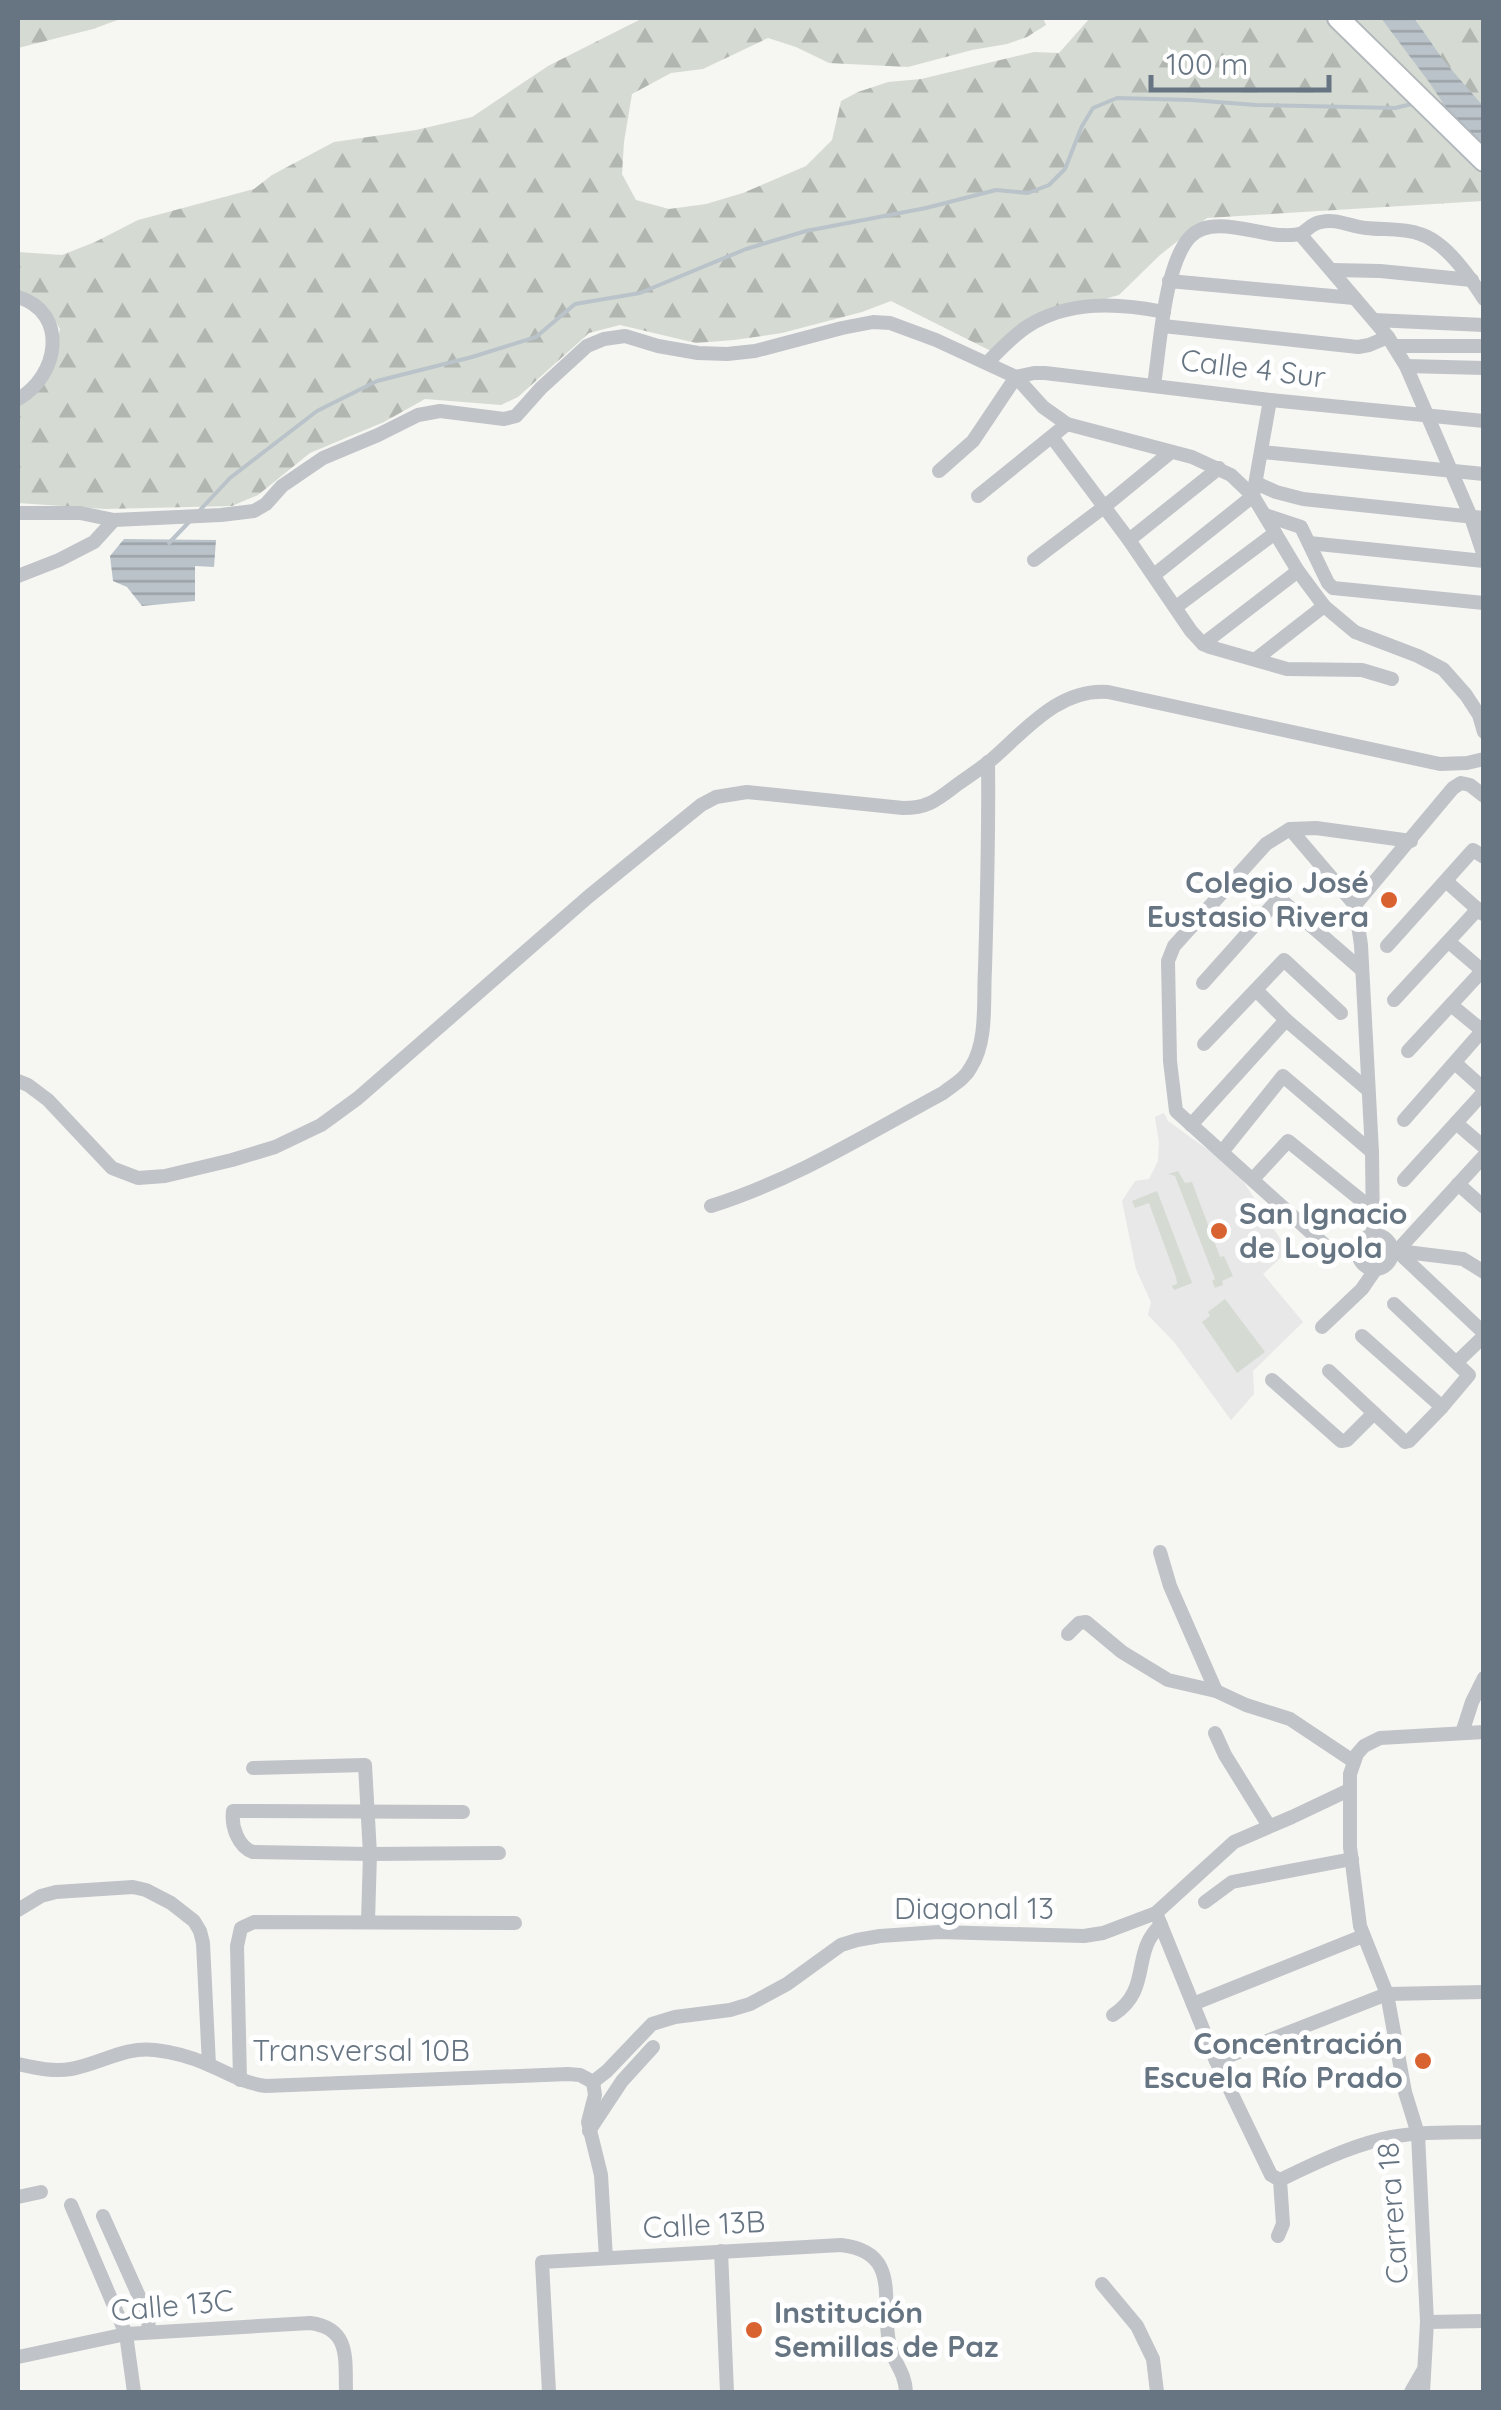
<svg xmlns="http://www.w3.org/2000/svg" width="1501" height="2410" font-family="Quicksand,sans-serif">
<defs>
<pattern id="forest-firs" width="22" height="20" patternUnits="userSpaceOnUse" patternTransform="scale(2.5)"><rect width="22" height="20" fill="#d5dbd3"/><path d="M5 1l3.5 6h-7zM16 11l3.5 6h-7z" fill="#b1b6b1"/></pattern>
<pattern id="water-rules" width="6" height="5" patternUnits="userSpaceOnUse" patternTransform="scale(2.5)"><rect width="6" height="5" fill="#bac3c9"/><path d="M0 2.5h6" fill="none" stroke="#9ba3a9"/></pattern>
</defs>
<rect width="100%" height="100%" fill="#f6f6f3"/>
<!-- built -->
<path fill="#e7e8e7" d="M 1164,1113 L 1168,1121 L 1236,1170 L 1288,1251 L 1263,1274 L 1303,1322 L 1253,1371 L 1254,1394 L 1231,1420 L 1174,1342 L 1148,1315 L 1151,1302 L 1136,1269 L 1122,1201 L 1135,1181 L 1149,1179 L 1158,1161 L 1159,1142 L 1155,1117 Z"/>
<!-- green -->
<g fill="#d5dbd3">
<path d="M 1178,1171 L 1185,1183 L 1192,1182 L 1220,1257 L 1224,1256 L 1233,1276 L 1222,1281 L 1223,1285 L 1215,1288 L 1212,1281 L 1215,1279 L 1175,1176 L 1168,1174 Z"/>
<path d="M 1157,1191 L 1192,1283 L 1174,1290 L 1172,1286 L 1177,1284 L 1176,1277 L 1149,1203 L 1135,1208 L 1132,1201 Z"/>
<path d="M 1225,1299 L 1265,1352 L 1237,1373 L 1202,1322 L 1210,1316 L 1208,1312 Z"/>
</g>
<!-- forest -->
<g fill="url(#forest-firs)">
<path d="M 18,18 L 123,18 L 93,29 L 18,48 Z"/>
<path d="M 643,18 L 1043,18 L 1046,25 L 1027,37 L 1007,44 L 972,50 L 908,67 L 829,63 L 796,47 L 768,38 L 703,69 L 671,73 L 632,94 L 624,142 L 622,174 L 636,200 L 669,209 L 706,204 L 743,193 L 806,166 L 832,140 L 841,101 L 858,92 L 888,82 L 921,79 L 1034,52 L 1059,53 L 1090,18 L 1483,18 L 1483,201 L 1207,218 L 1160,255 L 1119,295 L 1035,318 L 991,351 L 891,301 L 862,312 L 782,333 L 734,340 L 696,343 L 620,325 L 589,333 L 518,397 L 501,405 L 425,399 L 384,422 L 310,453 L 258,495 L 232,506 L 105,509 L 18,503 L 18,405 L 51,366 L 60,329 L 49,311 L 18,295 L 18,252 L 62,255 L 95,242 L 138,220 L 254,189 L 272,175 L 334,142 L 416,130 L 472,117 L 548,66 Z"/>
</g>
<!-- water -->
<g fill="url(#water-rules)">
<path d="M 1381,18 L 1414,18 L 1444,61 L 1483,106 L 1483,152 L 1463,133 L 1429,82 Z"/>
<path d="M 124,539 L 216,540 L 214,567 L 195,566 L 195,601 L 142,606 L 127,587 L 113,581 L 110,556 Z"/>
</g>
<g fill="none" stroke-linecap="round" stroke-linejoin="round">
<!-- stream -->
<g stroke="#bac3c9" stroke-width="4">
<path d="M 200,510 L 230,478 L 317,411 L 377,381 L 472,357 L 536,337 L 575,304 L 640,293 L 746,249 L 806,231 L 926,208 L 996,190 L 1028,193 L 1049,185 L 1065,169 L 1082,126 L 1093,108 L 1117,98 L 1191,100 L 1256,105 L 1395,108 L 1416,103"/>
<path d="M 169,543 L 190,521"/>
</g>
<!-- secondary casing -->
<g stroke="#b2b7bc" stroke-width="24">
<path id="secondary" d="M 1338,18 L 1484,161"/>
</g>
<!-- street -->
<g stroke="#c0c3c7" stroke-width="14">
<path d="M 1300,234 L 1388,337 L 1406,366 L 1471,517 L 1484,556"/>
<path d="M 1332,270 L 1380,271 L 1472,280"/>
<path d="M 1169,281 L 1354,298"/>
<path d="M 18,297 C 70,313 58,377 18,399"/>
<path d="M 1374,320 L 1484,325"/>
<path d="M 1163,326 L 1358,347 L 1369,345 L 1388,337"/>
<path d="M 1394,346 L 1484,346"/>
<path d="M 987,363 C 1000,350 1012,336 1028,326 C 1069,300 1119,303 1164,312"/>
<path d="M 1406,366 L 1484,368"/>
<path d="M 1016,377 L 1034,373 L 1045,373 L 1270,400 L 1484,421"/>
<path d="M 1154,385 C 1160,347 1164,265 1190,237 C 1210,215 1253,233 1279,235 C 1286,235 1296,236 1302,233 C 1309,229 1312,223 1321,222 C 1337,218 1351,227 1366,228 C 1384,230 1403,228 1420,234 C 1446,242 1470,277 1484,299"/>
<path d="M 1052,437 L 1129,540 L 1191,631 L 1203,644 L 1210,647 L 1287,669 L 1362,670 L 1392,679"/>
<path d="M 1262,452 L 1484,474"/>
<path d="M 939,471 L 973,441 L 1016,377"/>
<path d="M 1256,483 L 1276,492 L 1303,499 L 1484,518"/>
<path d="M 978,496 L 1067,424"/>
<path d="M 18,513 L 80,513 L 114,520 L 221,515 L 254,511 L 266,504 L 282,486 L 323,458 L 378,435 L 418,415 L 440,411 L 504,419 L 516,416 L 541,388 L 587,346 L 604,339 L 625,336 L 658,346 L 698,353 L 727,354 L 755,351 L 842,328 L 873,322 L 890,323 L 936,340 L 1016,377 L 1043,407 L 1067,424 L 1192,457 L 1231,475 L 1253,496 L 1298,571 L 1324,606 L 1355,632 L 1418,656 L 1443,669 L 1466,695 L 1479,715 L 1484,732"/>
<path d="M 1265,515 L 1301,527 L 1328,583 L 1333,588 L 1484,603"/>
<path d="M 1129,540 L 1219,468"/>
<path d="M 1309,543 L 1484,561"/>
<path d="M 1034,560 L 1104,507 L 1171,452"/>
<path d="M 1154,575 L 1253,496 L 1270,400"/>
<path d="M 18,576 L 59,560 L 94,542 L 114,520"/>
<path d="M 1176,607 L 1275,533"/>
<path d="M 1203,644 L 1298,571"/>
<path d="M 1256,659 L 1324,606"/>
<path d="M 1290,829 L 1355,905 L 1361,945 L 1372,1152 L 1373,1235"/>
<path d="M 1447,882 L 1483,914"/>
<path d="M 1355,905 L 1453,788 L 1461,783 L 1470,785 L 1484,796"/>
<path d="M 1449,942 L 1484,972"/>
<path d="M 1387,946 L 1473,850 L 1484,857"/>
<path d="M 1203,983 L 1279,898 L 1362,970"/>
<path d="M 1256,990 L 1286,1020 L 1368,1090"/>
<path d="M 1394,1000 L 1478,909"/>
<path d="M 1451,1005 L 1484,1032"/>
<path d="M 1204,1044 L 1284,960 L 1341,1013"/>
<path d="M 1408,1051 L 1482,971"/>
<path d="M 1455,1063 L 1484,1089"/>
<path d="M 18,1081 L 28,1085 L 48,1100 L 112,1168 L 138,1178 L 165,1176 L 232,1160 L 275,1147 L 321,1125 L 358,1098 L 588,897 L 701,805 L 716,797 L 747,792 L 903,808 C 929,808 938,799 958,784 C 969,776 980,769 990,761 C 1024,732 1058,688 1108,692 L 1440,764 L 1467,763 L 1484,759"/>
<path d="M 1404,1120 L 1482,1031"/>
<path d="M 1456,1123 L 1484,1147"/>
<path d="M 1191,1125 L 1286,1020"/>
<path d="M 1222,1152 L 1283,1076 L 1372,1152"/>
<path d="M 1484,1156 L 1397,1251 L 1484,1333"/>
<path d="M 1253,1179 L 1288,1141 L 1372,1209"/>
<path d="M 1404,1180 L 1484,1092"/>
<path d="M 1458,1184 L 1484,1207"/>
<path d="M 711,1206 C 794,1180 867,1134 943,1093 C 953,1085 965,1079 971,1067 C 988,1041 983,999 985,969 C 987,900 989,832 988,762"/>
<circle cx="1375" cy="1252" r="17"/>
<path d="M 1398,1251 L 1463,1259 L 1484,1272"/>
<path d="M 1358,1253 L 1338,1254 L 1327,1247 L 1176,1111 L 1170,1061 L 1168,961 L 1174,946 L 1266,844 L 1290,829 L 1316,828 L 1411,841"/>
<path d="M 1322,1327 L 1362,1289 L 1375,1270"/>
<path d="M 1362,1336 L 1442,1407"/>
<path d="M 1457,1362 L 1484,1336"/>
<path d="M 1329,1371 L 1405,1442 L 1409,1441 L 1442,1407 L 1469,1375 L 1394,1304"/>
<path d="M 1272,1380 L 1341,1441 L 1347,1440 L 1374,1413"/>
<path d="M 1160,1552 L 1170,1586 L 1216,1691"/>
<path d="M 1068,1634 L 1079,1623 L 1086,1622 L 1122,1652 L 1168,1680 L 1216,1691 L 1246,1705 L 1290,1719 L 1353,1761"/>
<path d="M 1215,1733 L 1225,1755 L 1269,1826"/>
<path d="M 1462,1733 L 1472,1702 L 1484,1678"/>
<path d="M 253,1768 L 365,1765 L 370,1854 L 368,1921"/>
<path d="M 463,1812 L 233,1811 C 231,1826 238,1847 253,1852 L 370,1854 L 499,1853"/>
<path d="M 1205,1902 L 1232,1882 L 1352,1859"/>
<path d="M 18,1910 L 41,1896 L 56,1892 L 133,1887 L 146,1890 L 171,1903 L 194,1921 L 200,1931 L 203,1943 L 209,2065"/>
<path d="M 1156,1913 L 1216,2061 L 1271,2175 L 1280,2180 L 1283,2224 L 1278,2236"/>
<path d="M 1193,2004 L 1363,1936"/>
<path d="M 1113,2015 C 1153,1989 1130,1952 1161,1925"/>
<path d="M 1216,2061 L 1387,1994 L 1484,1992"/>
<path d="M 18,2064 C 36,2068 53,2072 71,2069 C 100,2064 125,2046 155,2050 C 172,2052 191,2057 207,2064 C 228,2073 243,2083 266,2086 L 568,2074 L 580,2075 L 593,2082"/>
<path d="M 240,2080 L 237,1946 L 241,1928 L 254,1922 L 515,1923"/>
<path d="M 593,2082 L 607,2071 L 652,2024 L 675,2017 L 730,2010 L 750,2004 L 787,1984 L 841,1945 L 857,1940 L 880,1936 L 939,1932 L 1084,1936 L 1103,1933 L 1156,1913 L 1234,1842 L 1292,1817 L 1349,1790"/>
<path d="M 593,2082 L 595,2095 L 588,2122 L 601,2175 L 606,2258"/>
<path d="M 589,2131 L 622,2081 L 653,2047"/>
<path d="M 1280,2180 C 1313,2164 1346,2148 1382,2139 C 1414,2131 1450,2133 1484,2132"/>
<path d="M 18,2197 L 41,2192"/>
<path d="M 71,2205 L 126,2334 L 134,2392"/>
<path d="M 103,2216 L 146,2312 L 150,2332"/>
<path d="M 721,2251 L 727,2392"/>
<path d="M 1102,2284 L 1137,2326 L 1153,2359 L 1157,2392"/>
<path d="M 1427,2322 L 1484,2321"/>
<path d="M 18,2357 L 126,2334 L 310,2323 C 351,2328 345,2360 346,2392"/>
<path d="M 549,2392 L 542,2262 L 841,2245 C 904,2252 879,2304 890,2347 C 895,2365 905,2372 906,2392"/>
<path d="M 1411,2392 L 1423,2371"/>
<path d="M 1423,2392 L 1427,2322 L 1418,2134 L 1405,2092 L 1387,1994 L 1360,1926 L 1350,1847 L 1350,1774 L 1357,1754 L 1364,1746 L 1380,1738 L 1484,1732"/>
</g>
<!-- secondary -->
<use href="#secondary" stroke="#fff" stroke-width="20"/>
</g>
<!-- markers -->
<g fill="#d96231" stroke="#fff" stroke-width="4">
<circle cx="1389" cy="900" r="10"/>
<circle cx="1219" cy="1231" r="10"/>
<circle cx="1423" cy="2061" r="10"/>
<circle cx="754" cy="2330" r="10"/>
</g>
<g text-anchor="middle" stroke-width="10" stroke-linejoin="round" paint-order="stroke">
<!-- street labels -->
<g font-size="30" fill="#677583" stroke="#fff">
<text transform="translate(1253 369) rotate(7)" y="10">Calle 4 Sur</text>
<text x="974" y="1919">Diagonal 13</text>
<text x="361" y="2061">Transversal 10B</text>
<text transform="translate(1393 2213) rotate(-94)" y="10">Carrera 18</text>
<text transform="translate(704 2225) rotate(-3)" y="10">Calle 13B</text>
<text transform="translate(172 2306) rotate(-5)" y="10">Calle 13C</text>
</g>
<!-- poi labels -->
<g font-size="30" font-weight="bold" fill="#677583" stroke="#fff" text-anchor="end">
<text x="1369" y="893">Colegio José<tspan x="1369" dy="34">Eustasio Rivera</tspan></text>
<text x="1239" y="1224" text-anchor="start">San Ignacio<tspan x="1239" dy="34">de Loyola</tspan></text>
<text x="1403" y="2054">Concentración<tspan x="1403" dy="34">Escuela Río Prado</tspan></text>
<text x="774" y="2323" text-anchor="start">Institución<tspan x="774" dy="34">Semillas de Paz</tspan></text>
</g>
</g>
<!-- border -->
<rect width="1501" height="2410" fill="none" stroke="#677583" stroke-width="40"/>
<!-- scale -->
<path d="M1151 75v15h178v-15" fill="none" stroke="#677583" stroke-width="5"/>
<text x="1166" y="75" font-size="30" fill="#677583" stroke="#ffffff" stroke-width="8" paint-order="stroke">100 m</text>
</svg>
